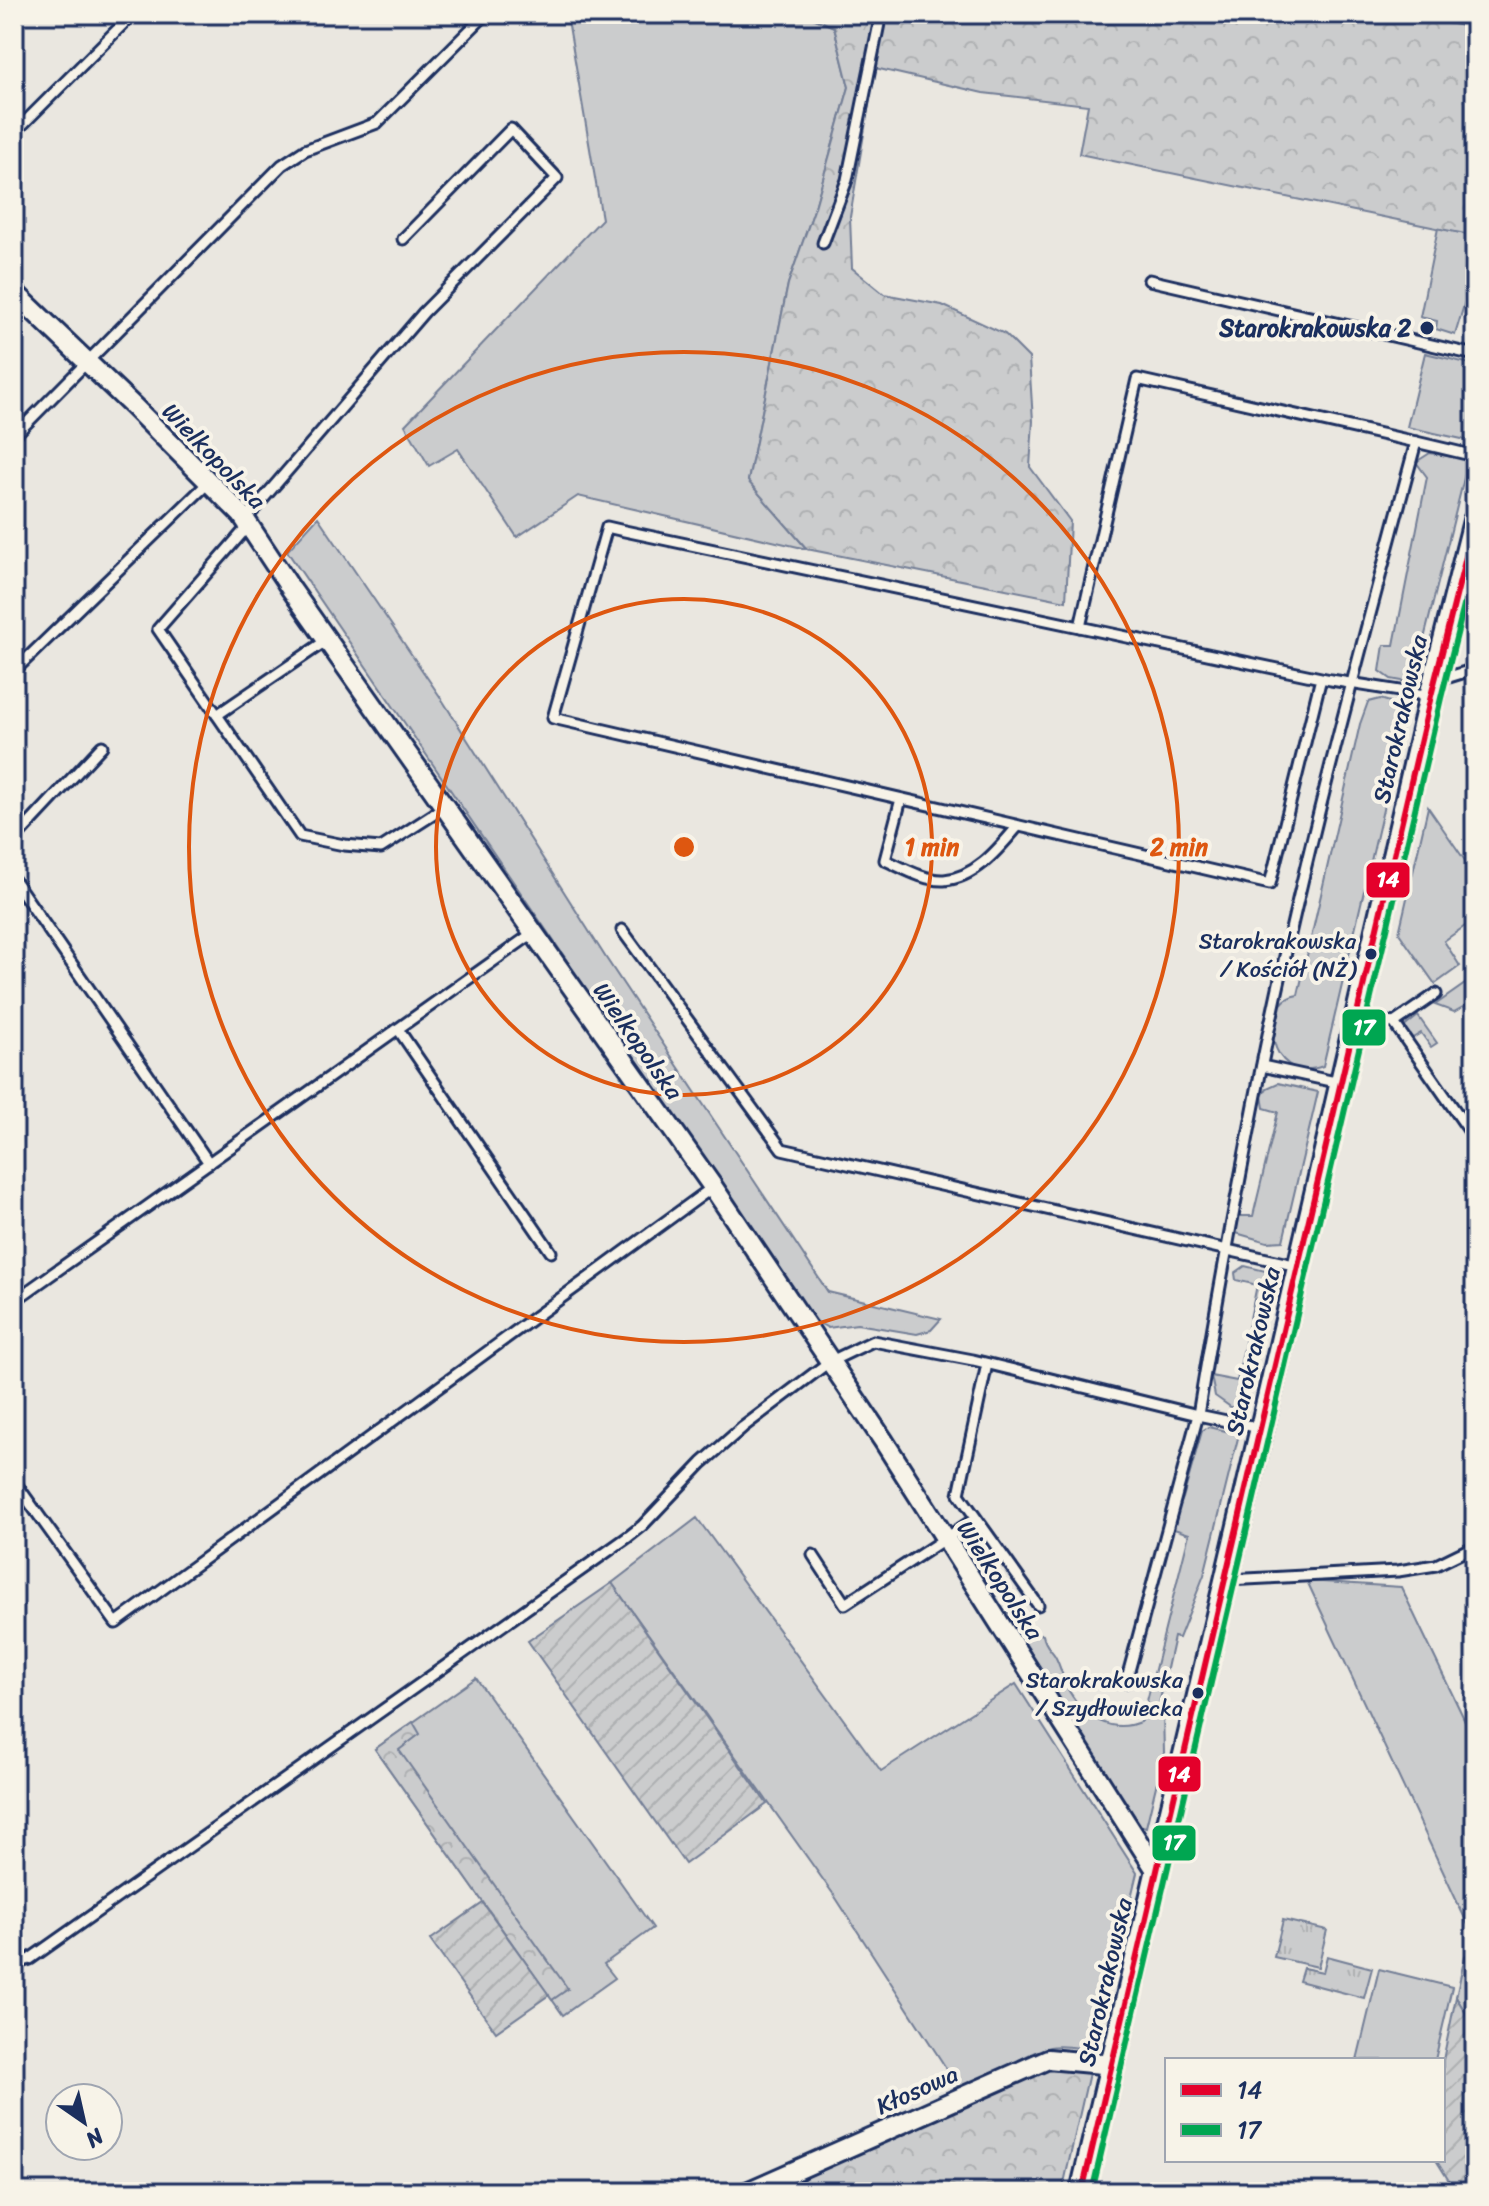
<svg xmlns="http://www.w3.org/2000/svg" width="1489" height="2206" font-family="Sriracha,sans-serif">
<defs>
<pattern id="forest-crowns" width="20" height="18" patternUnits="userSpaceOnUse" patternTransform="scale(2)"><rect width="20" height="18" fill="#cbcccd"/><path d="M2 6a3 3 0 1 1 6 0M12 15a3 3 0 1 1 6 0" fill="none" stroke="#aeb0b2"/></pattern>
<pattern id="park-tufts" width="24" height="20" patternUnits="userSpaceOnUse" patternTransform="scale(2)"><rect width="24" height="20" fill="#cbcccd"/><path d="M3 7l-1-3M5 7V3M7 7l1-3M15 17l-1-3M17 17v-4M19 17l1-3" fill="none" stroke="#aeb0b2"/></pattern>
<pattern id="garden-furrows" width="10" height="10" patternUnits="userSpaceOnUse" patternTransform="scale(2)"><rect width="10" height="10" fill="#cbcccd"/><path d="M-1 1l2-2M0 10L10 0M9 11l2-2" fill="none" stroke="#aeb0b2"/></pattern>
</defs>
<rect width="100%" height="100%" fill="#eae7e0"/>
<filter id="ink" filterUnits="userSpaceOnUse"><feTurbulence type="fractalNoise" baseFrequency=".0125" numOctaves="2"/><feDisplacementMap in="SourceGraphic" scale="16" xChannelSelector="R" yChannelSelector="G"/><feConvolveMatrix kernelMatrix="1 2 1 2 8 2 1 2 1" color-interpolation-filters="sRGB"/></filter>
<g filter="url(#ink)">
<!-- grass -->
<g fill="#cbcccd" stroke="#737e96" stroke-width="2">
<path d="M 567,14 L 804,14 L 834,27 L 849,87 L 815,207 L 788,284 L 748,481 L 807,549 L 578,496 L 517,537 L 458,449 L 429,466 L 405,425 L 602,219 Z"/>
<path d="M 1438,228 L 1475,236 L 1475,268 L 1455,335 L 1436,329 L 1437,321 L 1420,317 Z"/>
<path d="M 1425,353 L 1475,365 L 1475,426 L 1471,441 L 1407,427 Z"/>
<path d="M 1430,453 L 1465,459 L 1468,462 L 1413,683 L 1391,679 L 1380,671 L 1384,645 L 1394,645 L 1427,477 L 1416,462 Z"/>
<path d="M 318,517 L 441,698 L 606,958 L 828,1292 L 941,1319 L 931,1330 L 917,1334 L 857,1324 L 828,1328 L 812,1319 L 287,551 Z"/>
<path d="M 1380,699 L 1407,707 L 1323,1066 C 1265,1087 1258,1000 1298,995 L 1360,724 L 1368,702 Z"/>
<path d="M 1428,807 L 1475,875 L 1475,919 L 1444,941 L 1460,966 L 1435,984 L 1399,933 Z"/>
<path d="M 1475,977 L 1475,1000 L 1454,1012 L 1435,1005 Z"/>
<path d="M 1418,1016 L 1437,1043 L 1431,1047 L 1421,1033 L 1411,1039 L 1403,1028 Z"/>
<path d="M 1278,1083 L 1318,1092 L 1283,1241 L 1267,1242 L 1236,1233 L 1239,1216 L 1253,1216 L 1278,1112 L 1264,1108 L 1262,1096 L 1267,1088 Z"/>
<path d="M 1272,1265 L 1277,1269 L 1242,1409 L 1232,1408 L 1215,1396 L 1211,1376 L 1237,1381 L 1257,1285 L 1236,1280 L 1235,1273 L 1245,1266 L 1265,1271 Z"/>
<path d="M 1208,1427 L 1239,1434 L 1204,1575 L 1179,1638 L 1174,1637 L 1158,1709 L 1163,1711 L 1164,1753 L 1146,1827 L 1138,1825 L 1003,1612 L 1010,1613 L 1025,1629 L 1043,1635 C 1045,1646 1050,1648 1055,1656 C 1061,1667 1063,1680 1069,1691 C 1085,1718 1112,1735 1142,1721 L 1189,1534 L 1174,1529 L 1173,1522 L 1183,1498 L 1202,1431 Z"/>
<path d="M 697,1518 L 881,1771 L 1016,1684 L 1137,1873 L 1094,2050 C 1080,2049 1063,2044 1050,2047 C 1017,2055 992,2083 959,2088 L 834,1895 L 612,1583 Z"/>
<path d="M 1307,1581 L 1401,1587 L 1468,1727 L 1475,1723 L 1475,1940 Z"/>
<path d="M 476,1678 L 653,1928 L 604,1964 L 615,1978 L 563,2015 L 375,1749 Z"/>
<path d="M 1475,1948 L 1475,2028 L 1456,1997 L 1465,1956 Z"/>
<path d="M 1379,1969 L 1452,1987 L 1435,2060 L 1357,2060 Z"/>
</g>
<!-- forest -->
<g fill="url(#forest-crowns)" stroke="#737e96" stroke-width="2">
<path d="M 804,14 L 1429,14 L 1429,20 L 1475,28 L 1475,236 L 1079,154 L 1088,105 L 983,93 L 875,68 L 850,217 L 852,268 L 884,294 L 942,305 L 1005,334 L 1029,358 L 1033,421 L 1030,467 L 1070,521 L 1066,601 L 807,549 L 748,481 L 788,284 L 815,207 L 849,87 L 834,27 Z"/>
<path d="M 413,1722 L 420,1734 L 399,1750 L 568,1989 L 552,2000 L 375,1749 Z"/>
<path d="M 1047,2068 L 1089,2073 L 1062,2192 L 767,2192 Z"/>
</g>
<!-- park -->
<g fill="url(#park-tufts)" stroke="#737e96" stroke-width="2">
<path d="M 1283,1920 L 1327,1930 L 1318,1967 L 1274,1957 Z"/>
<path d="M 1327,1956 L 1372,1968 L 1364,1998 L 1299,1981 L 1303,1968 L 1323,1972 Z"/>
</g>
<!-- garden -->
<g fill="url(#garden-furrows)" stroke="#737e96" stroke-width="2">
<path d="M 612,1583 L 767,1804 L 685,1864 L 528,1641 Z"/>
<path d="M 483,1903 L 549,1995 L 496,2032 L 430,1940 Z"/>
<path d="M 1456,1997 L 1475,2028 L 1475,2192 L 1456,2192 L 1436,2160 L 1443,2160 L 1443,2060 Z"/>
</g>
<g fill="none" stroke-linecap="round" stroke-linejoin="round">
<!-- service casing -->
<g stroke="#1b2f5e" stroke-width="15">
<g id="service">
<path d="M 14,133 L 133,14"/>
<path d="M 823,243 L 847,180 L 881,14"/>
<path d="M 1149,280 L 1475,355"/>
<path d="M 14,436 L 282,165 L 305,150 L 377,123 L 486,14"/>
<path d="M 1416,442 L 1475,456"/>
<path d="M 245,520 L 424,312 L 557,178 L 511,129 L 403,239"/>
<path d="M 249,525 L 158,629 L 300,836 L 344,845 L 381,848 L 445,807"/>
<path d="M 1080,627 L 1137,379 L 1416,442 C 1361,648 1304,855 1262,1064 C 1239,1181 1217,1298 1198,1415 L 1260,1428"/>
<path d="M 14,671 L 209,482"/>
<path d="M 1321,678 L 1270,884 L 553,718 L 607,527 L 620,530 L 1321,678 L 1331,680 L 1431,696"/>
<path d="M 1436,681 L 1475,669"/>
<path d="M 217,715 L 327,640"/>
<path d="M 901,799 L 885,860 C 903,868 925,881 944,880 C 976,878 1000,847 1018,826"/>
<path d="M 14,840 L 102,746"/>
<path d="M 14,880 L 209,1163"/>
<path d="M 622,930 L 782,1149 L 1298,1266"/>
<path d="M 1357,1018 L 1394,1023 L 1475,1139"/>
<path d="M 1394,1023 L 1436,994"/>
<path d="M 398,1029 L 551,1252"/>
<path d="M 1262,1066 L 1340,1083"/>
<path d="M 14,1301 L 533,933"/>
<path d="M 987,1364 L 959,1494 L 1038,1605"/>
<path d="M 14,1481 L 116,1623 L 713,1187"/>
<path d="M 813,1555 L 845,1604 L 975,1519"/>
<path d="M 1227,1580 L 1398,1571 L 1436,1565 L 1475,1546"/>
<path d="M 14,1964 L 30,1959 L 628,1537 L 642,1526 L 702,1463 L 743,1427 L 829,1362 L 873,1341 L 973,1360 L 1198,1415 L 1126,1682"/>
</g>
</g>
<!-- minor casing -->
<g stroke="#1b2f5e" stroke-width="24">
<g id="minor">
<path d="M 14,292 L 133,406 L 242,515 L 291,589 L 713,1187 L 883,1440 L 1156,1870"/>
<path d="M 747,2192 L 1048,2059 L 1113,2065"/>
</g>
</g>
<!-- tertiary casing -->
<g stroke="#1b2f5e" stroke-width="28">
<path id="tertiary" d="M 1082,2192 L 1262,1428 L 1431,696 L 1475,521"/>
</g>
<!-- service -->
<use href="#service" stroke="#f7f3e8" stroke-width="9"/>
<!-- minor -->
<use href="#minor" stroke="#f7f3e8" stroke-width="18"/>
<!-- tertiary -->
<use href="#tertiary" stroke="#f7f3e8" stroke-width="22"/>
<!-- bus-1 casing -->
<g stroke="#f7f3e8" stroke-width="12">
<path id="bus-1" d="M 1082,2192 L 1431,696 L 1475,521"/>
</g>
<!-- bus-2 casing -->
<g stroke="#f7f3e8" stroke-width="12">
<path id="bus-2" d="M 1092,2192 L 1441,698 L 1475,562"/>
</g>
<!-- bus-1 -->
<use href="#bus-1" stroke="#e4002b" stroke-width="6"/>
<!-- bus-2 -->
<use href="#bus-2" stroke="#00a651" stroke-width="6"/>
</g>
</g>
<!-- distance rings -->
<g fill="none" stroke="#de5710" stroke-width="4">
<circle cx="684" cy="847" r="248"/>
<circle cx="684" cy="847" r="495"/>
</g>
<!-- markers -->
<g fill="#1b2f5e" stroke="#f7f3e8" stroke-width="3">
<circle cx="1427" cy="328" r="8"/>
<circle cx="1371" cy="954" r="7"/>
<circle cx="1198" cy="1693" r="7"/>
</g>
<g text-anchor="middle" stroke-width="8" stroke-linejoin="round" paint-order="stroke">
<!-- bus labels -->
<g font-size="22" fill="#1b2f5e" stroke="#f7f3e8" text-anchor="end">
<text x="1356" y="949">Starokrakowska<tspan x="1356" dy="28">/ Kościół (NŻ)</tspan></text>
<text x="1183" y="1688">Starokrakowska<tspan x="1183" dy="28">/ Szydłowiecka</tspan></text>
</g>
<!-- poi labels -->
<g font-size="24" font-weight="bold" fill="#1b2f5e" stroke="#f7f3e8" text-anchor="end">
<text x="1411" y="336">Starokrakowska 2</text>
</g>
<!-- street labels -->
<g font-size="24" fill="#1b2f5e" stroke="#f7f3e8">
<text transform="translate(214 456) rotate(46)" y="8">Wielkopolska</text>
<text transform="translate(1400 719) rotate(-77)" y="8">Starokrakowska</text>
<text transform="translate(638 1041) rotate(55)" y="8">Wielkopolska</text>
<text transform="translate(1253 1351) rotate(-77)" y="8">Starokrakowska</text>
<text transform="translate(1000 1580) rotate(57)" y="8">Wielkopolska</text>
<text transform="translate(1105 1982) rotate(-77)" y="8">Starokrakowska</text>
<text transform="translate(917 2090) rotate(-24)" y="8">Kłosowa</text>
</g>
</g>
<circle cx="684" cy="847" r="12" fill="#de5710" stroke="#f7f3e8" stroke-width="4"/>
<g font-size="24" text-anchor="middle" font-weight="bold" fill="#de5710" stroke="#f7f3e8" stroke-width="8" stroke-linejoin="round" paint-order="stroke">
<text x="932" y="855">1 min</text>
<text x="1179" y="855">2 min</text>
</g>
<g stroke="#f7f3e8" stroke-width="3">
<rect x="1365" y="861" width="46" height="38" rx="8" fill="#e4002b"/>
<rect x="1341" y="1008" width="46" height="39" rx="8" fill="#00a651"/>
<rect x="1157" y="1755" width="45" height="38" rx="8" fill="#e4002b"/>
<rect x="1151" y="1824" width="46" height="38" rx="8" fill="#00a651"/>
</g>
<g font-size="22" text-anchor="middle" font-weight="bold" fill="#fff">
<text x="1388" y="887">14</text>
<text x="1364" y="1035">17</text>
<text x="1179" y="1782">14</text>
<text x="1174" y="1850">17</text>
</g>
<!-- margin -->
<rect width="1489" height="2206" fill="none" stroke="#f7f3e8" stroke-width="48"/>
<rect x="24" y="24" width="1441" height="2158" fill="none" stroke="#1b2f5e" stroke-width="3" filter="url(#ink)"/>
<!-- legend -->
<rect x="1165" y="2058" width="280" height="104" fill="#f7f3e8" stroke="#9fa5b1" stroke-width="2"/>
<rect x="1181" y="2084" width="40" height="12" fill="#e4002b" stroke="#9fa5b1" stroke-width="2"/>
<text x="1237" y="2098" font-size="24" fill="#1b2f5e">14</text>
<rect x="1181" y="2124" width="40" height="12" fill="#00a651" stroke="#9fa5b1" stroke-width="2"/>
<text x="1237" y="2138" font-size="24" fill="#1b2f5e">17</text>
<!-- north arrow -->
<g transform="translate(84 2122) rotate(146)"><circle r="38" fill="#f7f3e8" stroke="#9fa5b1" stroke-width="2"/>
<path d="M0-6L14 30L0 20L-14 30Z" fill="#1b2f5e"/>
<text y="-12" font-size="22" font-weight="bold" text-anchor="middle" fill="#1b2f5e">N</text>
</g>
</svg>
